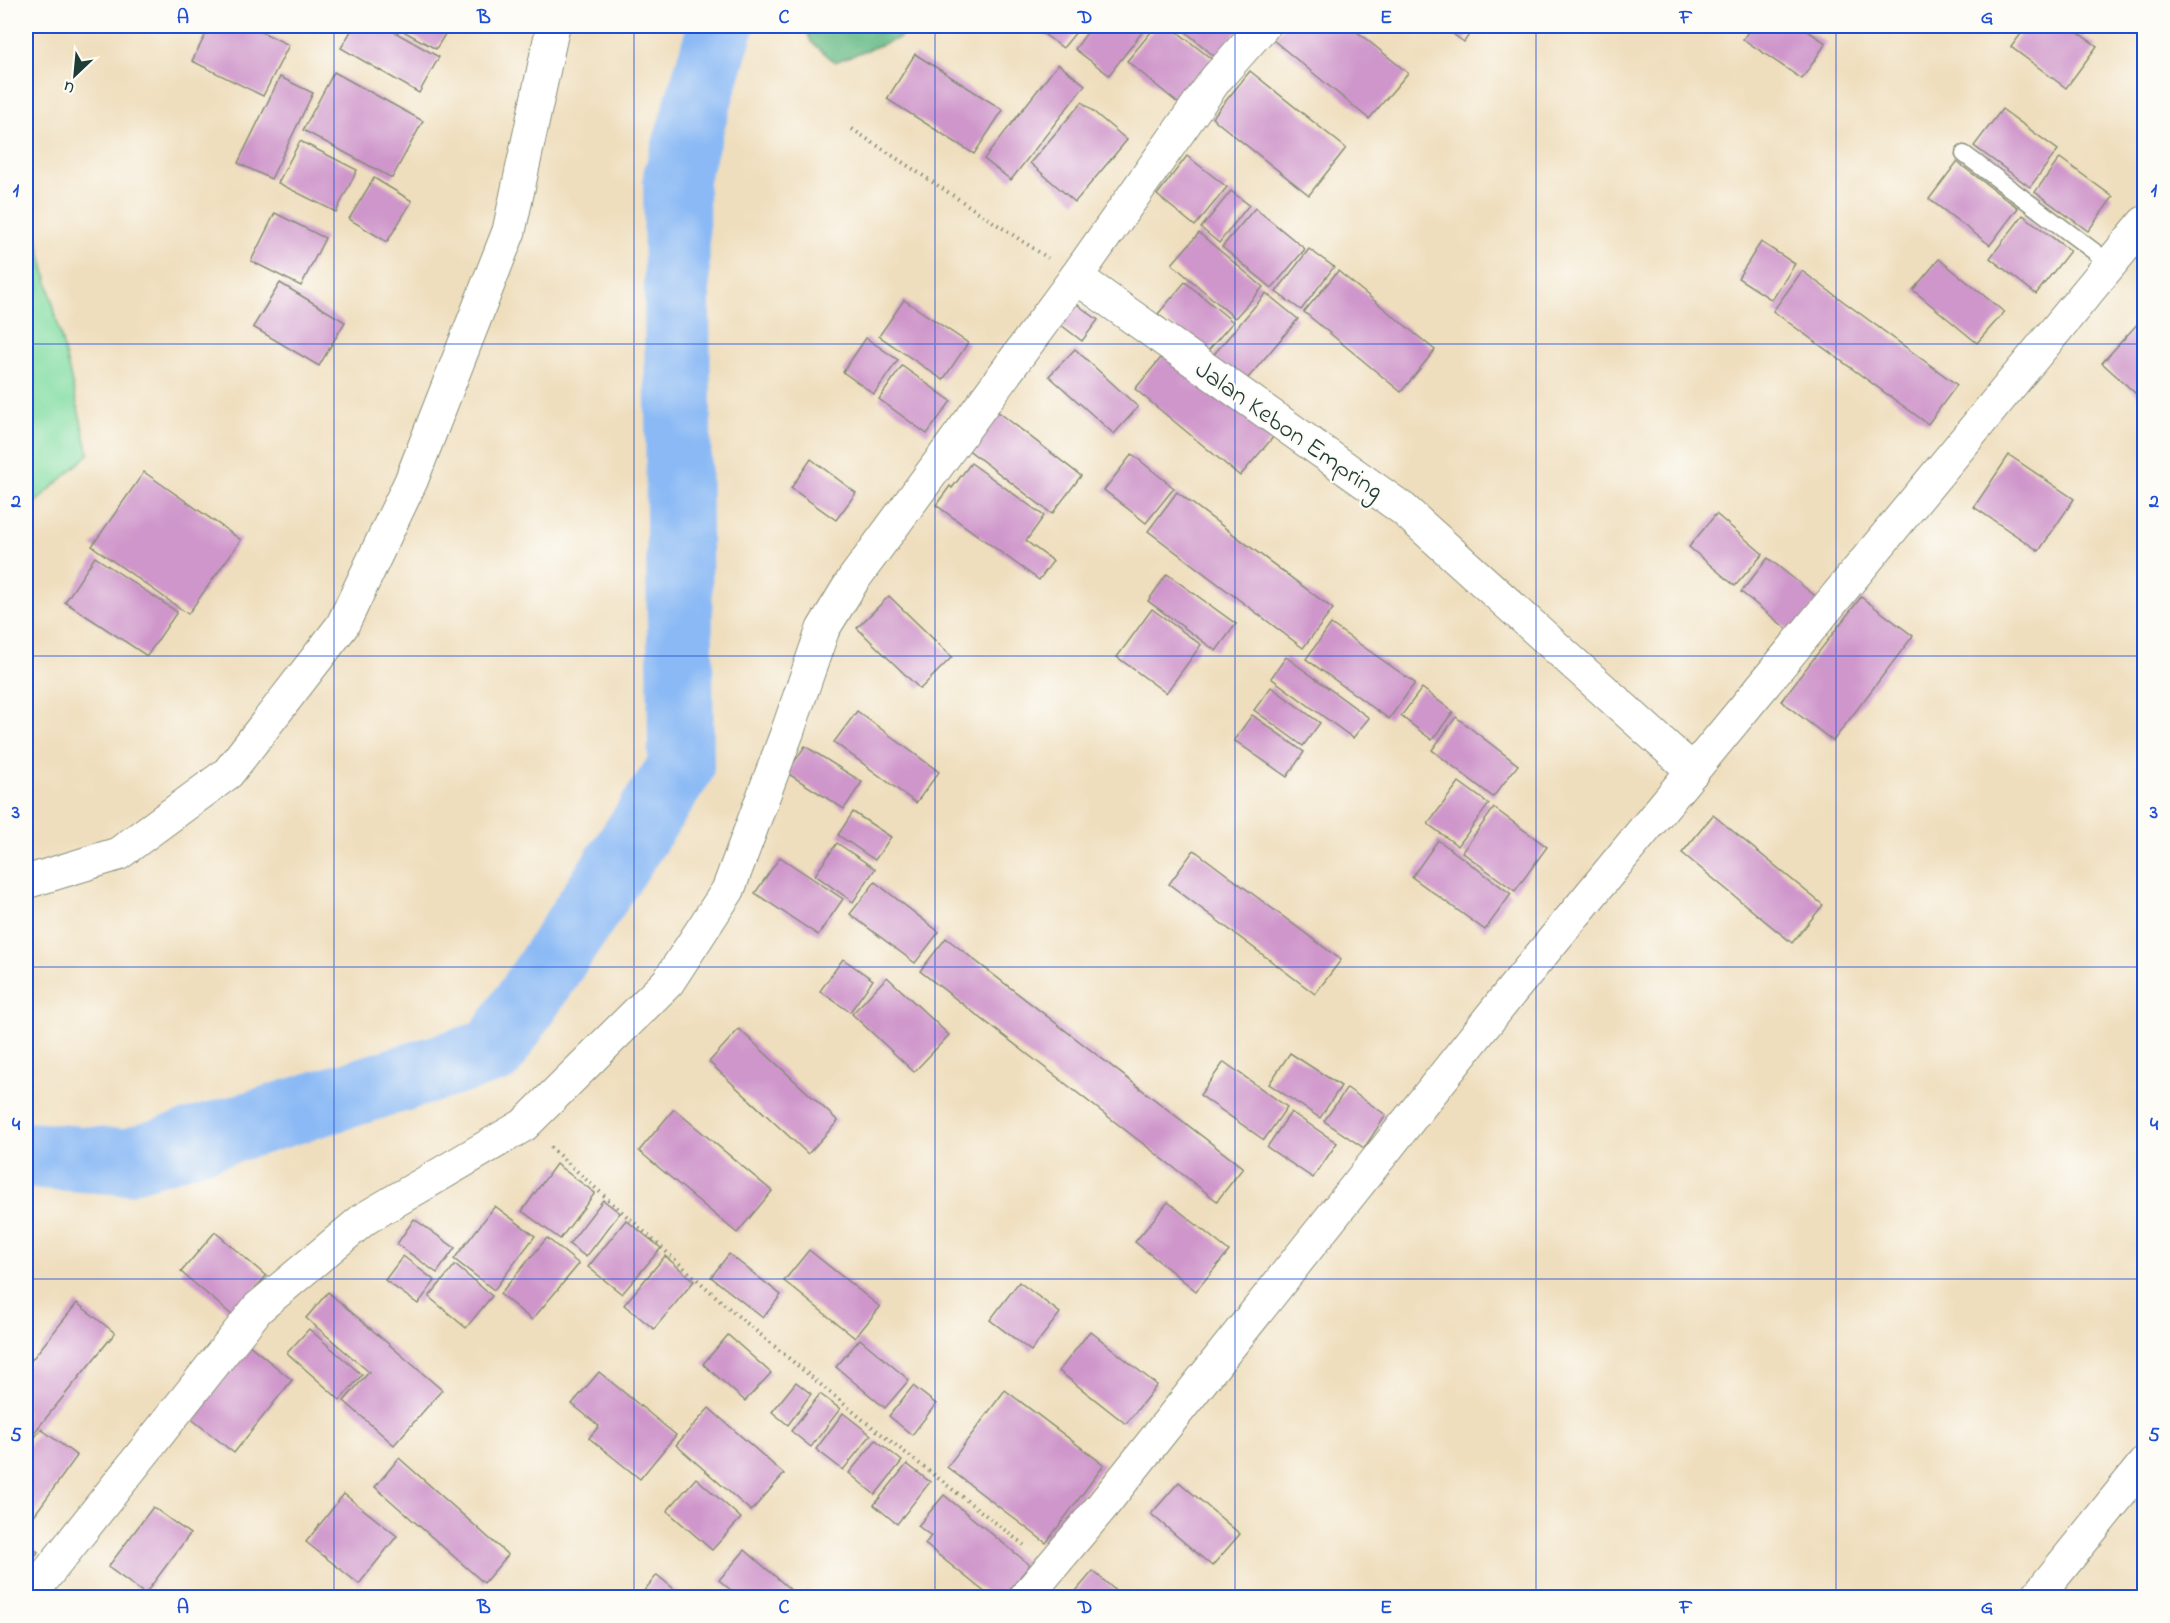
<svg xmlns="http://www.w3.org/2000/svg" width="2170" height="1623" font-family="'Indie Flower',sans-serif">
<rect width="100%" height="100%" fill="#fdfcf7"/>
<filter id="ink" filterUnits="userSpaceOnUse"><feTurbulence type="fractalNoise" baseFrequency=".0167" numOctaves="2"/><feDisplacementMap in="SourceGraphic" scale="12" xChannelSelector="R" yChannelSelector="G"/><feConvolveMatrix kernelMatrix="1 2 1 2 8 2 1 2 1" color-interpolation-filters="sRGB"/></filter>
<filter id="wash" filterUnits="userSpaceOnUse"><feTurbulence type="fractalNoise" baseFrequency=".008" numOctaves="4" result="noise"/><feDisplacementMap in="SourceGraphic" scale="24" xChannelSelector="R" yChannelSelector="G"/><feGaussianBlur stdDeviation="1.35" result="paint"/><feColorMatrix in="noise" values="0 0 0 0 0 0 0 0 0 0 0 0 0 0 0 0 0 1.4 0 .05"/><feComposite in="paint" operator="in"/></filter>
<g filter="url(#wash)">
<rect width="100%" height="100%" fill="#efdebd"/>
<!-- green -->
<path fill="#82dda3" stroke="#508d6c" stroke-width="1.5" d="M 26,192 L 89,454 L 26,511 Z"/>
<!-- forest -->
<path fill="#69bc89" stroke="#447c5e" stroke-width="1.5" d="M 805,26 L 902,26 L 900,38 L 835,62 L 811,42 Z"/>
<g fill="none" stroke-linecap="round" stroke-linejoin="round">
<!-- river -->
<path stroke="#8ab9f5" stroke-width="66" d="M 26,1155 L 125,1162 L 494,1051 L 681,767 L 676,177 L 721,26"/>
</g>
<g id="blocks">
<!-- building -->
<g fill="#cf96cb">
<path d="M 210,26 L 250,26 L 289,45 L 263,96 L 192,61 Z"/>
<path d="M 354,26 L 384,26 L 439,57 L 419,93 L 341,48 Z"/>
<path d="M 394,26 L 450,26 L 436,49 Z"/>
<path d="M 1033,26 L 1081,26 L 1063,48 Z"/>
<path d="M 1092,26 L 1147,26 L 1109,75 L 1075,49 Z"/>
<path d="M 1156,26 L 1170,26 L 1214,61 L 1179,104 L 1127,61 Z"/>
<path d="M 1179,26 L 1242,26 L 1215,57 Z"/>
<path d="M 1285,26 L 1350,26 L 1408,73 L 1369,119 L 1273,40 Z"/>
<path d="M 1442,26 L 1475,26 L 1464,42 Z"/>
<path d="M 1752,26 L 1800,26 L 1826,43 L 1802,79 L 1743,39 Z"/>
<path d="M 2027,26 L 2068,26 L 2097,46 L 2066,88 L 2011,47 Z"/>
<path d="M 915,54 L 1003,110 L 974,154 L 887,99 Z"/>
<path d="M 1058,64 L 1085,85 L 1011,180 L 984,159 Z"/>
<path d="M 1250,71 L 1346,148 L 1309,195 L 1212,118 Z"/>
<path d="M 334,72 L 423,121 L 392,178 L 303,130 Z"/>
<path d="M 280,77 L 313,93 L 271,179 L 238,163 Z"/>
<path d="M 1082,102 L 1127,140 L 1075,202 L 1030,163 Z"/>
<path d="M 2002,109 L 2058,150 L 2030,187 L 1974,146 Z"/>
<path d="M 300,141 L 357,170 L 336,212 L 278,183 Z"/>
<path d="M 1187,156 L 1227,187 L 1195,226 L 1157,195 Z"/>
<path d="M 2060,158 L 2113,197 L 2088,231 L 2035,192 Z"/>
<path d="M 1957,162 L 2018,208 L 1990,245 L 1929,199 Z"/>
<path d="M 374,178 L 412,201 L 387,242 L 349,219 Z"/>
<path d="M 1231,191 L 1249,205 L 1219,243 L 1201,228 Z"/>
<path d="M 1255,208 L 1305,249 L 1272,288 L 1222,247 Z"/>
<path d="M 275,213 L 325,238 L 301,286 L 251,261 Z"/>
<path d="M 2023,215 L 2070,251 L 2036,294 L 1990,258 Z"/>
<path d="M 1199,233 L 1263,287 L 1235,318 L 1172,264 Z"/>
<path d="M 1761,242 L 1795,264 L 1772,300 L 1738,278 Z"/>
<path d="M 1309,249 L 1334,267 L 1301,310 L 1276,292 Z"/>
<path d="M 1939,259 L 2004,312 L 1977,343 L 1913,290 Z"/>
<path d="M 1338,271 L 1435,350 L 1401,392 L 1304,312 Z"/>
<path d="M 1802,271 L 1957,385 L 1928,424 L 1773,311 Z"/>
<path d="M 1185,282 L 1233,322 L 1206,353 L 1158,314 Z"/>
<path d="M 280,283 L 345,322 L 319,366 L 253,327 Z"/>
<path d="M 1266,293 L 1298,319 L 1242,385 L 1210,359 Z"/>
<path d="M 1067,297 L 1098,320 L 1082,341 L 1052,318 Z"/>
<path d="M 904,300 L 968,343 L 943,380 L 879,336 Z"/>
<path d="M 2140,321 L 2144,325 L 2144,401 L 2102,363 Z"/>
<path d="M 866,338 L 898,360 L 874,394 L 843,372 Z"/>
<path d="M 1170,347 L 1275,435 L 1240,476 L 1135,389 Z"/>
<path d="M 1075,349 L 1138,407 L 1114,434 L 1049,376 Z"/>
<path d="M 902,366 L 951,401 L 927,434 L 879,399 Z"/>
<path d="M 992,407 L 1081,476 L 1052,514 L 962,445 Z"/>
<path d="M 1132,454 L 1174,488 L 1146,523 L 1104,490 Z"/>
<path d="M 2009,455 L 2074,499 L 2039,551 L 1974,507 Z"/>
<path d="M 811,459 L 856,493 L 836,520 L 791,488 Z"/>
<path d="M 971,463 L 1044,516 L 1026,541 L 1053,561 L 1039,580 L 936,505 L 950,486 L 952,488 Z"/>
<path d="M 144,472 L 241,540 L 188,614 L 92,546 Z"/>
<path d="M 1177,492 L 1333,609 L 1303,648 L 1148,531 Z"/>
<path d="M 1716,514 L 1763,554 L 1735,586 L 1689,547 Z"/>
<path d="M 95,557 L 177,612 L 147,656 L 65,602 Z"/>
<path d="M 1768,558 L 1819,599 L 1792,633 L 1741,592 Z"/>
<path d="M 1167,574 L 1236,624 L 1216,651 L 1148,601 Z"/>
<path d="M 889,596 L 952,657 L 920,689 L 857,628 Z"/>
<path d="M 1861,597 L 1913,636 L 1833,741 L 1781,701 Z"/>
<path d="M 1152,609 L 1201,645 L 1166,693 L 1117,657 Z"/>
<path d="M 1331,624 L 1415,683 L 1389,719 L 1306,659 Z"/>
<path d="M 1286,657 L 1369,718 L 1353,738 L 1271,678 Z"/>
<path d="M 1271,687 L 1320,723 L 1303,746 L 1254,710 Z"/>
<path d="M 1422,688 L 1453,712 L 1432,740 L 1401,716 Z"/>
<path d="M 857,711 L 939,772 L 916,803 L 834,742 Z"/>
<path d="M 1252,715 L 1304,752 L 1287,777 L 1234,740 Z"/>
<path d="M 1456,717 L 1518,765 L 1493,797 L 1432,750 Z"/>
<path d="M 805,746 L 862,782 L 844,809 L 787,773 Z"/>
<path d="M 1459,782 L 1489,804 L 1458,846 L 1428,824 Z"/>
<path d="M 1494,808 L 1547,847 L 1515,891 L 1462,852 Z"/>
<path d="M 853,812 L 891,837 L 875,860 L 838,835 Z"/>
<path d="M 1713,815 L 1823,905 L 1792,943 L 1682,853 Z"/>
<path d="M 1438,840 L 1511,894 L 1485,930 L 1412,877 Z"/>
<path d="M 837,843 L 875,869 L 853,902 L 815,875 Z"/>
<path d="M 1194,850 L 1341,960 L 1315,994 L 1169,884 Z"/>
<path d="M 780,857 L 843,899 L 818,935 L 755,893 Z"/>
<path d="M 875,882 L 939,932 L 915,963 L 850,914 Z"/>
<path d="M 946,938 L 1243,1168 L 1217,1201 L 920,971 Z"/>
<path d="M 843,959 L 873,980 L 850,1012 L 820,991 Z"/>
<path d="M 887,977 L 949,1035 L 914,1072 L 852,1014 Z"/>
<path d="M 739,1029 L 838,1121 L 808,1154 L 709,1062 Z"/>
<path d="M 1290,1053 L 1341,1086 L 1320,1118 L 1269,1084 Z"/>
<path d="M 1224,1062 L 1287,1107 L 1264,1140 L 1200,1095 Z"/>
<path d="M 1347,1088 L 1386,1115 L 1364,1148 L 1324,1121 Z"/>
<path d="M 674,1109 L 772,1191 L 737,1233 L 639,1151 Z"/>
<path d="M 1291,1112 L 1337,1143 L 1313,1178 L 1267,1147 Z"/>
<path d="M 556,1164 L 595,1193 L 560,1239 L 522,1211 Z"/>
<path d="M 603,1200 L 620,1213 L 586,1257 L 569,1244 Z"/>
<path d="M 1168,1202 L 1229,1251 L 1196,1291 L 1135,1242 Z"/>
<path d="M 495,1206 L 535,1236 L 494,1290 L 454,1259 Z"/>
<path d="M 414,1219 L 455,1248 L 437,1273 L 397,1244 Z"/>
<path d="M 626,1220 L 661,1248 L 622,1294 L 588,1267 Z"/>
<path d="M 215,1232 L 266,1276 L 232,1315 L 181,1272 Z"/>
<path d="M 547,1238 L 579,1264 L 532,1320 L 500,1294 Z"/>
<path d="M 809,1250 L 880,1307 L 855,1338 L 784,1281 Z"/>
<path d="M 729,1254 L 781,1295 L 763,1318 L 711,1277 Z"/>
<path d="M 403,1256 L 435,1281 L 418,1304 L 385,1280 Z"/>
<path d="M 665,1256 L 694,1281 L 654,1329 L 624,1305 Z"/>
<path d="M 455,1265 L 492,1296 L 466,1328 L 429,1297 Z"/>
<path d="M 1019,1282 L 1060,1313 L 1031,1351 L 990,1320 Z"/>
<path d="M 328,1292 L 442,1390 L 394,1445 L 344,1401 L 369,1372 L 306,1318 Z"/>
<path d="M 77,1303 L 115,1333 L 33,1434 L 26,1428 L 26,1367 Z"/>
<path d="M 309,1329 L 362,1375 L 340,1400 L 287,1353 Z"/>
<path d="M 1090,1331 L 1157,1385 L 1126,1424 L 1059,1371 Z"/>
<path d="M 728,1335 L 771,1373 L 745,1401 L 703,1364 Z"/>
<path d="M 860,1339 L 909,1380 L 885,1408 L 836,1367 Z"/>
<path d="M 243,1340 L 292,1380 L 234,1453 L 184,1413 Z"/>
<path d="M 599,1372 L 676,1435 L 640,1479 L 589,1438 L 599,1426 L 572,1404 Z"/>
<path d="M 796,1382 L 811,1394 L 788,1425 L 772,1412 Z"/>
<path d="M 913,1386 L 936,1404 L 912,1435 L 889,1416 Z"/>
<path d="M 1005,1390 L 1104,1465 L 1046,1543 L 947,1467 Z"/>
<path d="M 820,1394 L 840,1409 L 811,1447 L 791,1431 Z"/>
<path d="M 709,1408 L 784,1474 L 751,1511 L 676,1445 Z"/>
<path d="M 843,1413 L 871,1435 L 843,1470 L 816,1449 Z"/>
<path d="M 41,1429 L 77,1456 L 33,1517 L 26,1511 L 26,1449 Z"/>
<path d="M 876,1440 L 902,1461 L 875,1495 L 849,1473 Z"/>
<path d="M 399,1458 L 508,1555 L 484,1583 L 375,1487 Z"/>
<path d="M 907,1464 L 930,1482 L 897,1524 L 874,1505 Z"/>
<path d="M 696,1478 L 741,1518 L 712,1550 L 667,1511 Z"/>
<path d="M 1179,1482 L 1240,1534 L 1212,1566 L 1151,1514 Z"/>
<path d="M 344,1494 L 397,1536 L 359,1584 L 306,1542 Z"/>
<path d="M 944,1495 L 1030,1565 L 1003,1598 L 992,1598 L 925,1544 L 931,1536 L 918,1526 Z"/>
<path d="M 153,1507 L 190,1534 L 145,1594 L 108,1567 Z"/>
<path d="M 26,1543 L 38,1552 L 26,1568 Z"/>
<path d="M 745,1550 L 792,1591 L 786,1598 L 740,1598 L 719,1580 Z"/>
<path d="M 1093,1571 L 1124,1598 L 1070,1598 Z"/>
<path d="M 657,1575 L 685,1598 L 638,1598 Z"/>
<path d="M 430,1590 L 440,1598 L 424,1598 Z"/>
<path d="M 807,1591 L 816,1598 L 802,1598 Z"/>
</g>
</g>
</g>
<g filter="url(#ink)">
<use href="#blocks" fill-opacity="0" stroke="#878e78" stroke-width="1.5"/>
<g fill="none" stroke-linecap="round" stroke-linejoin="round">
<!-- lane casing -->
<g stroke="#878e78" stroke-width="19">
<path id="lane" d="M 1964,154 L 2111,264"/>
</g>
<!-- street casing -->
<g stroke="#878e78" stroke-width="35">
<g id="street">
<path d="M 1076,277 L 1403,509 L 1693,771"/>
<path d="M 26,882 L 118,854 L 228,773 L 342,626 L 411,481 L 509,231 L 553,26"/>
<path d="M 28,1598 L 258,1308 L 364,1219 L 524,1125 L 668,982 L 728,890 L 787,733 L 823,629 L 853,580 L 1076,277 L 1216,79 L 1263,26"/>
<path d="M 1025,1598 L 1103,1505 L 1513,989 L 2144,223"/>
<path d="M 2036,1598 L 2144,1464"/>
</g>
</g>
<!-- path -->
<g stroke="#878e78" stroke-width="4" stroke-dasharray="1.5 4.5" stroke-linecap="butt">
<path d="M 852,129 L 1048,258"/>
<path d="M 550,1147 L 732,1311 L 862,1419 L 1024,1545"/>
</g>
<!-- lane -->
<use href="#lane" stroke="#fff" stroke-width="16"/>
<!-- street -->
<use href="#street" stroke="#fff" stroke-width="33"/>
</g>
</g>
<!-- grid -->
<path fill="none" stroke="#1d4ed8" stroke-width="1.5" stroke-opacity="0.55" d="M 334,26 L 334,1598M 634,26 L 634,1598M 935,26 L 935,1598M 1235,26 L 1235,1598M 1536,26 L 1536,1598M 1836,26 L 1836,1598M 26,344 L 2144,344M 26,656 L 2144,656M 26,967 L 2144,967M 26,1279 L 2144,1279"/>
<g text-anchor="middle" stroke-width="4.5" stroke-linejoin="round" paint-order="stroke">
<!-- street labels -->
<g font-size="26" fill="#1f3d34" stroke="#fdfcf7">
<text transform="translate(1290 429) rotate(35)" y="9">Jalan Kebon Empring</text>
</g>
</g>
<!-- margin -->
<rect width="2170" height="1623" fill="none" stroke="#fdfcf7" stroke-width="66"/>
<!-- north arrow -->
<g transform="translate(75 75) rotate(206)" stroke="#fdfcf7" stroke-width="4.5" paint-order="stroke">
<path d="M0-4.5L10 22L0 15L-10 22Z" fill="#1f3d34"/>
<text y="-9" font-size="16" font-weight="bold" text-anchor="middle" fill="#1f3d34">U</text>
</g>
<rect x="33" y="33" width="2104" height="1557" fill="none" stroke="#1d4ed8" stroke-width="2"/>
<g font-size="20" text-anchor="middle" font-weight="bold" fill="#1d4ed8">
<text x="183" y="23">A</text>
<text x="484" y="23">B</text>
<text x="784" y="23">C</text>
<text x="1085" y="23">D</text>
<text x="1386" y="23">E</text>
<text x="1686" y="23">F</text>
<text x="1987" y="23">G</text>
<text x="16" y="196">1</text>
<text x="2154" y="196">1</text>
<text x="16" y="507">2</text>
<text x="2154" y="507">2</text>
<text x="16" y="818">3</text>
<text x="2154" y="818">3</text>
<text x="16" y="1130">4</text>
<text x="2154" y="1130">4</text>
<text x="16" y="1441">5</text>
<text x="2154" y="1441">5</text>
<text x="183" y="1613">A</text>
<text x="484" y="1613">B</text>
<text x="784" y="1613">C</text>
<text x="1085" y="1613">D</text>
<text x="1386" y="1613">E</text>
<text x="1686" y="1613">F</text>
<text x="1987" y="1613">G</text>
</g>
</svg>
